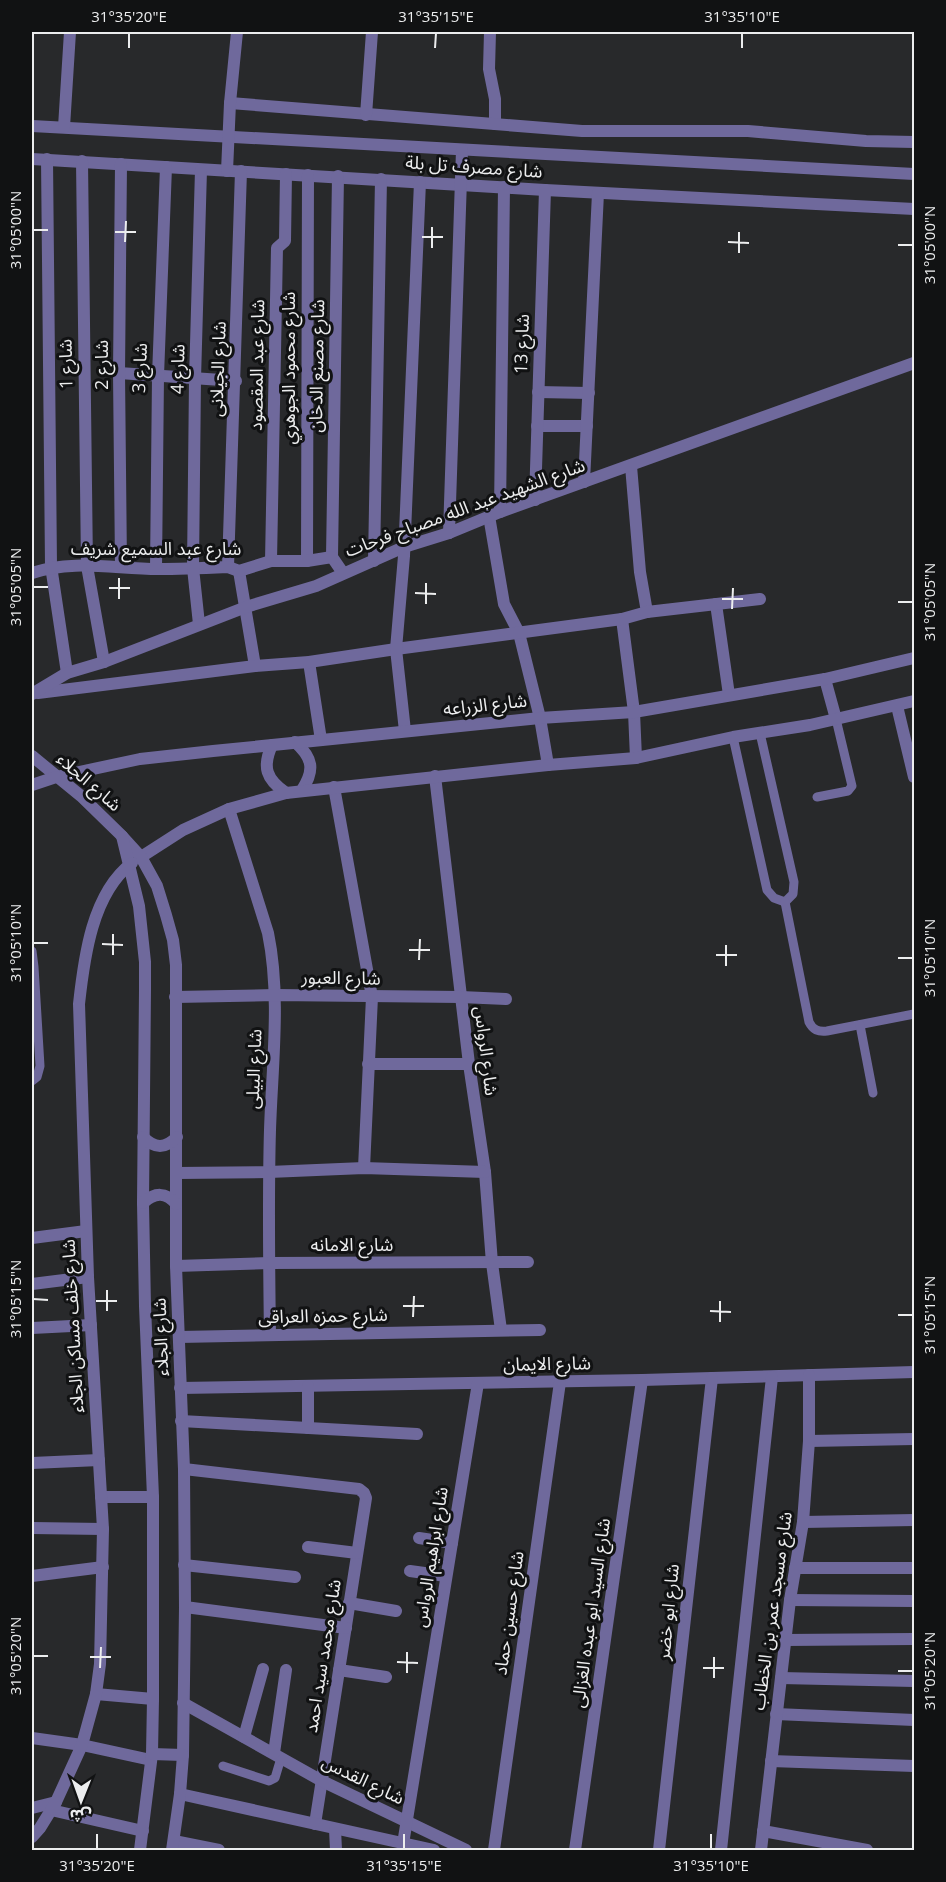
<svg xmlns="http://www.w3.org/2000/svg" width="946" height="1882" font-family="'Open Sans','Noto Sans Arabic',sans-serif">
<rect width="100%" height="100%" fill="#28292b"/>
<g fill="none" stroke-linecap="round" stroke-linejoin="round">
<!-- service -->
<g stroke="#6f699c" stroke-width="9">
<path d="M 760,733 L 794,882 L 793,894 L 785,902"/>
<path d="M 733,737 L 767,890 L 774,898 L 785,902"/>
<path d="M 817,797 L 848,791 L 852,786 L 836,719"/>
<path d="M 785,902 L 809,1022 C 813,1030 818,1032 827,1031 L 914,1014"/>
<path d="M 32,951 L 34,967 L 40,1066 L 37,1077 L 32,1081"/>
<path d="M 860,1025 L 873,1093"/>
<path d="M 223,1766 L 269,1781 L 275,1778 L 281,1758"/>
</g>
<!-- minor -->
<g stroke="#6f699c" stroke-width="12">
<path d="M 490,32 L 489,69 L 495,99 L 495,124"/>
<path d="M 230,103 L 582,131 L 748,131 L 866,141 L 914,142"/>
<path d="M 366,115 L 372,32"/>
<path d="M 32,126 L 914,174"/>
<path d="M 64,127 L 70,32"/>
<path d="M 32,159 L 545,190 L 914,209"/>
<path d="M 47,159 L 51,566 L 67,673"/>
<path d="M 82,161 L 87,566 L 104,662"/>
<path d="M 227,171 L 230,103 L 237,32"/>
<path d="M 119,373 L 236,381"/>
<path d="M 538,392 L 589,393"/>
<path d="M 537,426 L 587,426"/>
<path d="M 631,466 L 640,572 L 647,612"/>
<path d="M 584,482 L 598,193"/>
<path d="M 535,500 L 545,190"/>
<path d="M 500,512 L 504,187"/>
<path d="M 489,516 L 504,604 L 519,633 L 540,718 L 548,765"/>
<path d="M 449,533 L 462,150"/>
<path d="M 332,557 L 338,176"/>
<path d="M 271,561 L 277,248 L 285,241 L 286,174"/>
<path d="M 307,561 L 308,175"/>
<path d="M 374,561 L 381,179"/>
<path d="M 121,566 L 119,373 L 121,164"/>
<path d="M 228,567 L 241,171"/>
<path d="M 156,569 L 158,376 L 166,167"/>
<path d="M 239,571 L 255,666"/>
<path d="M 32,573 C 73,559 115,569 158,569 C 181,569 205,568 228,567 L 239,571 L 271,561 L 307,561 L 332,557 L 343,573"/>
<path d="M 716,604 L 729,695"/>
<path d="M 622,619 L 634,712 L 636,758"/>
<path d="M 199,624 L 193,568 L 195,379 L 201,170"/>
<path d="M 309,662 L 321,740"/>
<path d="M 825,679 L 836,719"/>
<path d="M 38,693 L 255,666 L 309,662 L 396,649 L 622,619 L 647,612 L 760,599"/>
<path d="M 32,694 L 67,673 L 104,662 L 246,607 L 316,586 L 404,547 L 449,533 L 500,512 L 914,363"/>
<path d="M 897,706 L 914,777"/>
<path d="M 405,731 L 396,649 L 404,556 L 420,182"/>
<path d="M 295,742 C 313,758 315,770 302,790"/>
<path d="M 272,745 C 262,767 266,779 286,793"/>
<path d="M 435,776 L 469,1064 L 485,1172 L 492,1263 L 501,1330"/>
<path d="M 56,777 L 140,759 L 213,751 L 540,718 L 634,712 L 825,679 L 914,658"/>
<path d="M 334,787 L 372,997 L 364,1168"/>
<path d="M 229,809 L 268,933 C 281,996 272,1066 270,1130 C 268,1198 269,1267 270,1335"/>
<path d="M 141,857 L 183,830 L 229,809 L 286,793 L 548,765 L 636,758 L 733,737 L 810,725 L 914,701"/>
<path d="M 175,997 L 275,995 L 461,997 L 506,999"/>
<path d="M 368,1064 L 469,1064"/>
<path d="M 177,1173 L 269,1172 L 364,1168 L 485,1172"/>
<path d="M 32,1238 L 86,1231"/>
<path d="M 176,1266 L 269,1263 L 528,1262"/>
<path d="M 32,1284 L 88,1277"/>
<path d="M 32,1328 L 91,1325"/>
<path d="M 179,1337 L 540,1330"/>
<path d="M 180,1388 L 642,1380 L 914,1372"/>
<path d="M 181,1421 L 417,1434"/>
<path d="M 308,1428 L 308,1386"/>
<path d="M 809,1441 L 914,1439"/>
<path d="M 32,1463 L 99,1460"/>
<path d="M 184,1469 L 359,1489 L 364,1493 L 366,1498 L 315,1824"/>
<path d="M 101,1497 L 153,1497"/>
<path d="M 803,1522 L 914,1520"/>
<path d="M 32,1528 L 103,1529"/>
<path d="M 419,1538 L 452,1543"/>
<path d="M 308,1547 L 357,1553"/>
<path d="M 184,1565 L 295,1577"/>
<path d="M 795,1568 L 914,1568"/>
<path d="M 410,1571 L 446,1576"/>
<path d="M 32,1576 L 103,1567"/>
<path d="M 790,1600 L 914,1601"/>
<path d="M 349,1603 L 396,1611"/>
<path d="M 185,1607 L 346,1628"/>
<path d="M 785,1640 L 914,1639"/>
<path d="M 339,1670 L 386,1677"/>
<path d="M 781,1678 L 914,1681"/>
<path d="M 96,1694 L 153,1699"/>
<path d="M 183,1703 L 322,1781 L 466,1850"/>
<path d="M 776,1714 L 914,1720"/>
<path d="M 244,1737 L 263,1669"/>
<path d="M 32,1738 L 82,1745 L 151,1760"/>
<path d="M 274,1753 L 286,1670"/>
<path d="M 771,1761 L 914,1766"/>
<path d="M 180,1794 L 434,1850"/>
<path d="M 32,1808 L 56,1802"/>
<path d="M 51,1810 L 143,1831"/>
<path d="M 335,1829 L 336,1850"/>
<path d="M 763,1831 L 867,1850"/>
<path d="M 174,1841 L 219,1850"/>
<path d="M 403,1844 L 478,1383"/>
<path d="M 494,1850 L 560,1382"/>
<path d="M 575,1850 L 642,1380"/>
<path d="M 659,1850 L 712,1378"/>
<path d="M 721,1850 L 772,1377"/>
<path d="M 761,1850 L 790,1600 L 803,1522 L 809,1441 L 809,1375"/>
</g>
<!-- tertiary -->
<g stroke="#6f699c" stroke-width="12">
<path d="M 32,756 L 81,796 L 121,835 L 141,857 L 157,886 L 166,915 L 173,940 L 176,965 L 176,1266 L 184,1469 L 185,1607 L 183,1755 L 180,1794 L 172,1850"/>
<path d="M 32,785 L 56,777"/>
<path d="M 122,836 L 139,906 L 145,962 L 145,990 L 143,1203 L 145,1306 L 153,1497 L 153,1699 L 152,1754 L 140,1850"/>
<path d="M 143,1137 C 155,1149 165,1149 177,1137"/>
<path d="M 143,1203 C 155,1192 166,1192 176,1204"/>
<path d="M 152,1754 L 183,1755"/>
<path d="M 32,1837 L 40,1828 L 56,1802 L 82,1745 L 96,1694 L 100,1664 L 103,1529 L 88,1277 L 79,1004 C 84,958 92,893 132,863"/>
</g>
</g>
<!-- ticks -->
<path fill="none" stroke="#ecedee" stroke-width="2" d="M 129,48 L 129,33M 435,48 L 436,33M 742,48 L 742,33M 33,230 L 48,230M 115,232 L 136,232M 422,237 L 443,237M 125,242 L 126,221M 728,242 L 749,243M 898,245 L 913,245M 432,248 L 432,227M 739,253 L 739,232M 33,587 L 48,587M 109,588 L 130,588M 415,593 L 436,594M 119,599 L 119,578M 722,599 L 743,599M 898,602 L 913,602M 426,604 L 426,583M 732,609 L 733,588M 33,943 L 48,943M 102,944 L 123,945M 409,950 L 430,950M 113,955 L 113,934M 716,955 L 737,955M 898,958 L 913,958M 419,960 L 420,939M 726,966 L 726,945M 33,1299 L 48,1300M 96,1301 L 117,1301M 403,1306 L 424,1306M 107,1311 L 107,1290M 710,1311 L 731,1312M 898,1315 L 913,1315M 413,1317 L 414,1296M 720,1322 L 720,1301M 33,1656 L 48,1656M 90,1657 L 111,1657M 397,1662 L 418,1663M 100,1668 L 101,1647M 703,1668 L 724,1668M 898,1671 L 913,1671M 407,1673 L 407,1652M 714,1678 L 714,1657M 97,1849 L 97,1834M 404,1849 L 404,1834M 711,1849 L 711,1834"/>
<g text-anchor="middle" stroke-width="6" stroke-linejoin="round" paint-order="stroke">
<!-- street labels -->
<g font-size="18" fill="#ecedee" stroke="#111213">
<text transform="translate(474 167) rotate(4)" y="6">شارع مصرف تل بلة</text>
<text transform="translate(522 344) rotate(-88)" y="6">شارع 13</text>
<text transform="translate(66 364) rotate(-91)" y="6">شارع 1</text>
<text transform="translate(102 365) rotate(-90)" y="6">شارع 2</text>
<text transform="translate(257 365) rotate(-89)" y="6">شارع عبد المقصود</text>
<text transform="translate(317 366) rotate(-89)" y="6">شارع مصنع الدخان</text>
<text transform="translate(140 368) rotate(-88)" y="6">شارع 3</text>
<text transform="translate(289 368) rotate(-90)" y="6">شارع محمود الجوهري</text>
<text transform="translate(178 369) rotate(-89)" y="6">شارع 4</text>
<text transform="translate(218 369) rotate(-88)" y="6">شارع الجيلانى</text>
<text transform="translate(465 508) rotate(-20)" y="6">شارع الشهيد عبد الله مصباح فرحات</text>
<text x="156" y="555">شارع عبد السميع شريف</text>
<text transform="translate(485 705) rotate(-6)" y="6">شارع الزراعه</text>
<text transform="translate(89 782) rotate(41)" y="6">شارع الجلاء</text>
<text transform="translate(341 978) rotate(1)" y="6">شارع العبور</text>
<text transform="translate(486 1051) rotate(83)" y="6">شارع الرواس</text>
<text transform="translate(254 1069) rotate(-88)" y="6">شارع البيلى</text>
<text x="352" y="1251">شارع الامانه</text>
<text transform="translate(323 1316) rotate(-1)" y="6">شارع حمزه العراقى</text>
<text transform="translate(73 1326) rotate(-93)" y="6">شارع خلف مساكن الجلاء</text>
<text transform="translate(161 1337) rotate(-92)" y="6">شارع الجلاء</text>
<text transform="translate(547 1364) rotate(-1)" y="6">شارع الايمان</text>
<text transform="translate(431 1557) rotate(-81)" y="6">شارع ابراهيم الرواس</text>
<text transform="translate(772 1611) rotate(-82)" y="6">شارع مسجد عمر بن الخطاب</text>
<text transform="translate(668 1612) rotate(-84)" y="6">شارع ابو خضر</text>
<text transform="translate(509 1613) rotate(-82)" y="6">شارع حسين حماد</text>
<text transform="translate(591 1613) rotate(-82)" y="6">شارع السيد ابو عبده الغزالى</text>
<text transform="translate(323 1656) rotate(-81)" y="6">شارع محمد سيد احمد</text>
<text transform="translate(363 1780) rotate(26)" y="6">شارع القدس</text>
</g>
</g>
<!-- border -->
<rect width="946" height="1882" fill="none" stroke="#111213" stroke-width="66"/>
<!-- north arrow -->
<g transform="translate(81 1801) rotate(181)" stroke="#111213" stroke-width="4.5" paint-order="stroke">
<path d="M0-4.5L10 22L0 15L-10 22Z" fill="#ecedee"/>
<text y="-9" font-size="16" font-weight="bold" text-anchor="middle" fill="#ecedee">ش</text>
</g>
<rect x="33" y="33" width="880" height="1816" fill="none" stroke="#ecedee" stroke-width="2"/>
<g font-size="15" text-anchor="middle" fill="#ecedee">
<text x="129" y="22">31°35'20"E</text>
<text x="436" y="22">31°35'15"E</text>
<text x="742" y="22">31°35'10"E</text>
<text transform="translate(16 230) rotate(-90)" y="5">31°05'00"N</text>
<text transform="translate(930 245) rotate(-90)" y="5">31°05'00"N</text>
<text transform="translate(16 587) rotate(-90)" y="5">31°05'05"N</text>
<text transform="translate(930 602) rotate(-90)" y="5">31°05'05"N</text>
<text transform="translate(16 943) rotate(-90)" y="5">31°05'10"N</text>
<text transform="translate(930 958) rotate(-90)" y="5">31°05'10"N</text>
<text transform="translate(16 1299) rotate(-90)" y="5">31°05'15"N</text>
<text transform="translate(930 1315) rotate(-90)" y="5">31°05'15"N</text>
<text transform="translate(16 1656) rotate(-90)" y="5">31°05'20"N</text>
<text transform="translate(930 1671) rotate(-90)" y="5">31°05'20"N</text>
<text x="97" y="1871">31°35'20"E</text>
<text x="404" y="1871">31°35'15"E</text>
<text x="711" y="1871">31°35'10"E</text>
</g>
</svg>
